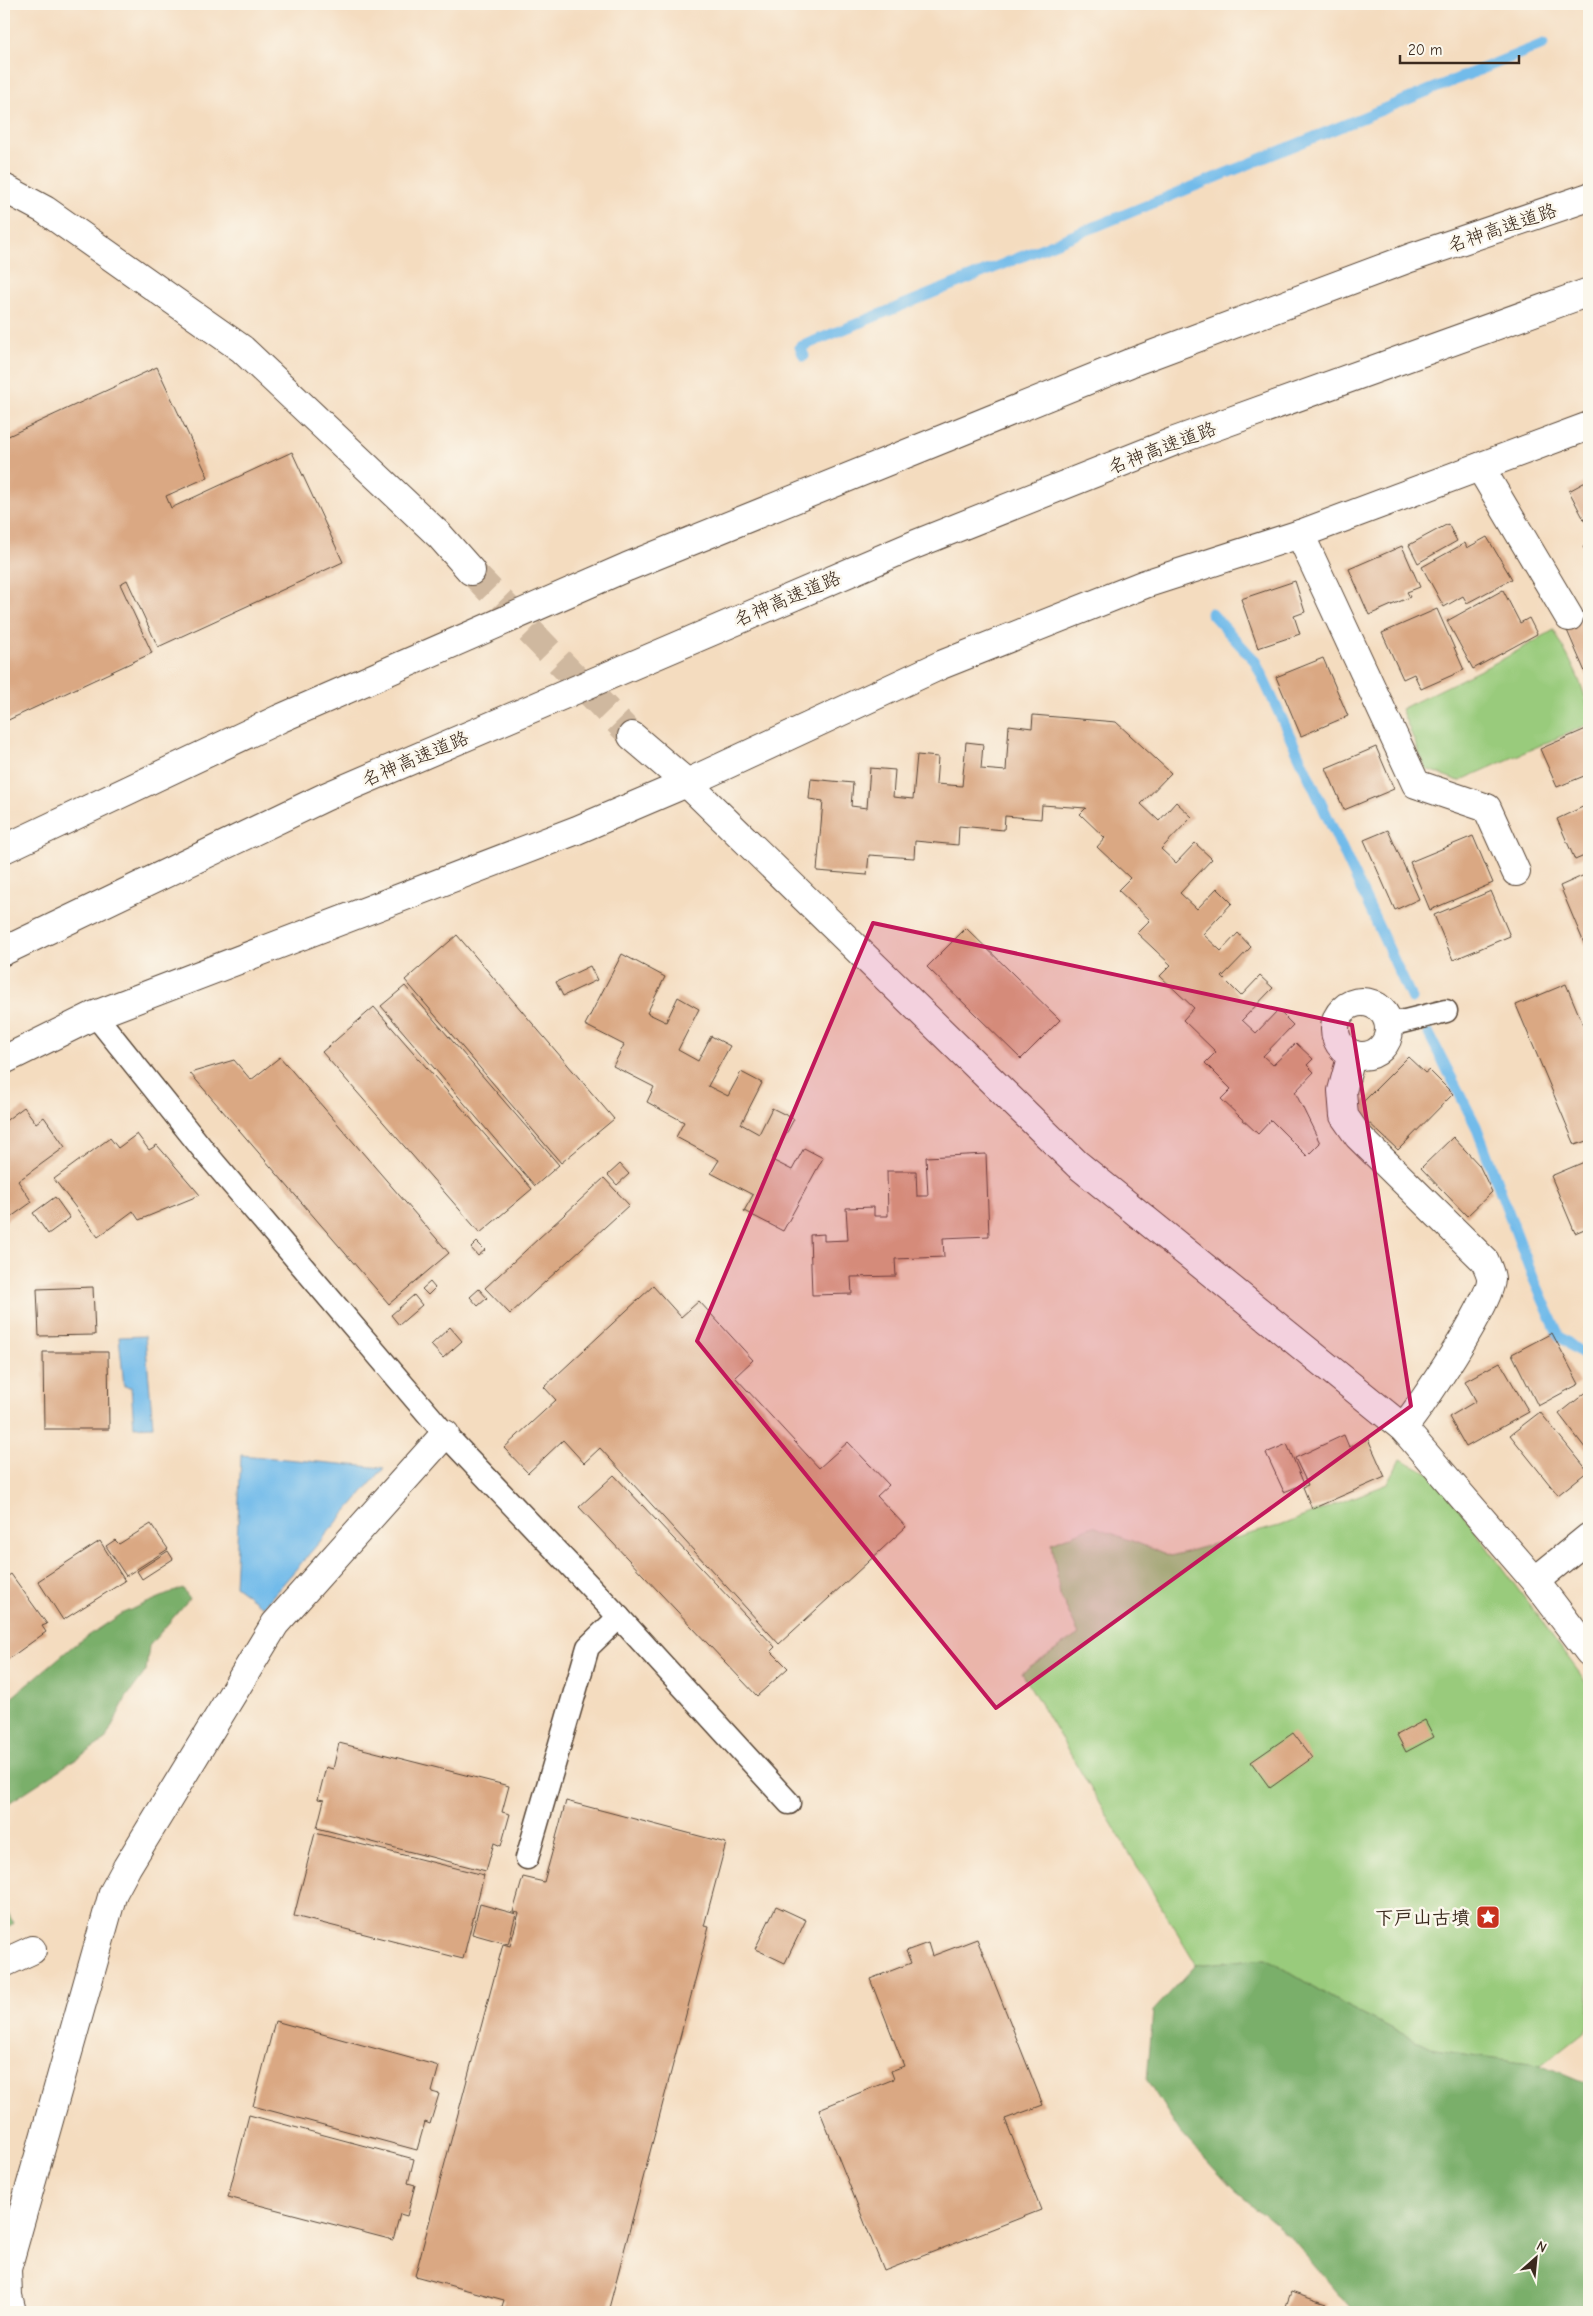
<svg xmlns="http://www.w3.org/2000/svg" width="1593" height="2316" font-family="'Comic Neue','Klee One',sans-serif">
<rect width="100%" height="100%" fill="#fbf7ec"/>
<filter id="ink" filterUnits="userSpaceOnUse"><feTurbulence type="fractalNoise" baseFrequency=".02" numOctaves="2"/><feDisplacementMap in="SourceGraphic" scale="10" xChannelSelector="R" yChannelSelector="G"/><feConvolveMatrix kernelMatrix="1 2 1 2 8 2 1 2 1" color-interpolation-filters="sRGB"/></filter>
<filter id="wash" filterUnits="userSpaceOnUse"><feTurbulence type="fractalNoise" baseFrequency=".0096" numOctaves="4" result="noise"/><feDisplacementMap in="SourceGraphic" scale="20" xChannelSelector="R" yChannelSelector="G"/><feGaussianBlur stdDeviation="1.12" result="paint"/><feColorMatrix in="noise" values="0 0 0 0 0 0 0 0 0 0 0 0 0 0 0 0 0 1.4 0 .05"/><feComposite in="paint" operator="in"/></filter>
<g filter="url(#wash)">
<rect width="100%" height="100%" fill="#f4dcbf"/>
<!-- green -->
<g fill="#99cb7b" stroke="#6a7a4c">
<path d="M 1554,630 C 1569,660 1589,690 1589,724 L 1459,781 L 1426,769 L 1401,709 L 1503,659 Z"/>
<path d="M 1400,1459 L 1434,1475 L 1589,1686 L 1589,2024 L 1584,2032 L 1542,2065 L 1435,2050 L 1337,2001 L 1265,1958 L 1196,1965 L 1022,1673 L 1079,1634 L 1060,1595 L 1052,1543 L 1093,1526 L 1171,1556 L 1279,1526 L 1388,1484 Z"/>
</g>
<!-- forest -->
<g fill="#7aaf6b" stroke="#5a6c44">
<path d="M 183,1588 L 189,1599 L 149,1646 L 146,1671 L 126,1698 L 105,1740 L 4,1806 L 4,1704 L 73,1646 L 123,1613 Z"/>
<path d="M 4,1908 L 14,1923 L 4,1932 Z"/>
<path d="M 1265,1958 L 1337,2001 L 1435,2050 L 1538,2064 L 1589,2085 L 1589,2312 L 1354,2312 L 1291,2237 L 1234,2190 L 1180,2132 L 1147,2080 L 1153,2011 L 1196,1965 Z"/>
</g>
<!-- water -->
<g fill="#72bbea" stroke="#567284">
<path d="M 145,1336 L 153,1426 L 134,1427 L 131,1387 L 124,1386 L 119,1337 Z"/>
<path d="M 241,1455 L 384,1468 L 263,1607 L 235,1586 Z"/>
</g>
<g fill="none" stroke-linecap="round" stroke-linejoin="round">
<!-- stream -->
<g stroke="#72bbea" stroke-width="11">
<path d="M 804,356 L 800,347 L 1543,44"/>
<path d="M 1211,613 L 1255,661 L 1412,999"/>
<path d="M 1429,1034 L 1476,1126 L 1532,1275 L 1559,1336 L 1589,1359"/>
</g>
</g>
<g id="blocks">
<!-- building -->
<g fill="#daa883">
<path d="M 157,367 L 208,477 L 166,496 L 171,508 L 292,452 L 343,562 L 158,647 L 127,580 L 120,584 L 152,653 L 4,722 L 4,438 Z"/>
<path d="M 1589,480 L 1589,529 L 1569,491 Z"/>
<path d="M 1448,524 L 1457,541 L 1418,563 L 1409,545 Z"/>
<path d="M 1487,537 L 1512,579 L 1467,603 L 1463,596 L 1444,607 L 1422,567 L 1465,543 L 1467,548 Z"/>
<path d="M 1589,544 L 1589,557 L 1583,547 Z"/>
<path d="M 1402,546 L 1420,587 L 1407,592 L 1410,597 L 1369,615 L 1349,569 Z"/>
<path d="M 1295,581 L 1305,612 L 1294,616 L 1300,634 L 1258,648 L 1241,599 Z"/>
<path d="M 1503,590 L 1520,623 L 1529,618 L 1537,634 L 1473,669 L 1447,621 Z"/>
<path d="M 1437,609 L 1464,670 L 1421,689 L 1414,674 L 1403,679 L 1382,633 Z"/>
<path d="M 1589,618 L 1589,681 L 1566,628 Z"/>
<path d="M 1323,658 L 1348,716 L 1301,736 L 1276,677 Z"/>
<path d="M 1033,715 L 1116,722 L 1171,773 L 1141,804 L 1159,821 L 1176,802 L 1192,817 L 1161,849 L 1176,863 L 1195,843 L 1212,859 L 1180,893 L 1197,909 L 1217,888 L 1232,903 L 1203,934 L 1221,951 L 1238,933 L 1251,947 L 1222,977 L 1241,996 L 1260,976 L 1273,988 L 1242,1020 L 1256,1033 L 1278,1010 L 1293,1025 L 1263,1056 L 1273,1065 L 1296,1043 L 1313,1059 L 1307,1065 L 1314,1072 L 1295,1092 L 1320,1143 L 1307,1156 L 1271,1120 L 1258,1134 L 1221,1099 L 1231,1089 L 1205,1063 L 1216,1052 L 1183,1020 L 1194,1008 L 1160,976 L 1171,965 L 1137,933 L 1150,920 L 1118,890 L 1130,878 L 1097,847 L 1105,838 L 1080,814 L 1086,808 L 1042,805 L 1041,819 L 1005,816 L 1004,830 L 959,826 L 958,845 L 915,841 L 914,858 L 869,855 L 867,875 L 817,871 L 823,801 L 809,799 L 811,779 L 853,783 L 851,806 L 867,808 L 870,768 L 895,770 L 893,797 L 913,799 L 917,755 L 938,757 L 936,784 L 962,786 L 966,742 L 983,744 L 981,769 L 1006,771 L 1009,725 L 1032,728 Z"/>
<path d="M 1586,729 L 1589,735 L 1589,774 L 1557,787 L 1540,749 Z"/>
<path d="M 1376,747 L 1394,789 L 1344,810 L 1326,768 Z"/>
<path d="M 1589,804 L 1589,854 L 1575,860 L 1557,819 Z"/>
<path d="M 1388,830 L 1419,899 L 1395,910 L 1364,840 Z"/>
<path d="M 1473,836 L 1493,883 L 1430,910 L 1410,862 Z"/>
<path d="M 1589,873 L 1589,955 L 1560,886 Z"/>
<path d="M 1491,891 L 1510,936 L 1453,960 L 1434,915 Z"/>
<path d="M 966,928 L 1060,1020 L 1021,1059 L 927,967 Z"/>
<path d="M 457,935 L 614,1119 L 561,1163 L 405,980 Z"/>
<path d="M 622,954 L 665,977 L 647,1013 L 666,1022 L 678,997 L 699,1009 L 678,1050 L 698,1061 L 711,1036 L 730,1046 L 708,1086 L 728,1096 L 741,1072 L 762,1083 L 741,1124 L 759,1134 L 772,1108 L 794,1119 L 772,1160 L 792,1170 L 804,1148 L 823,1158 L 783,1231 L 744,1211 L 753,1195 L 711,1173 L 719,1160 L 676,1137 L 684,1122 L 647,1102 L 654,1087 L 613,1066 L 624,1045 L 585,1025 Z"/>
<path d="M 590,966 L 597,980 L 563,996 L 556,982 Z"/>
<path d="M 1566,984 L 1589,1039 L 1589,1140 L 1575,1145 L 1516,1005 Z"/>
<path d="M 405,986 L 559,1165 L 535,1186 L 381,1006 Z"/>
<path d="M 374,1007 L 532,1189 L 480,1233 L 322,1052 Z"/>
<path d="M 280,1057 L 449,1253 L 389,1304 L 190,1073 L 234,1060 L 251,1080 Z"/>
<path d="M 1408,1057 L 1425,1073 L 1429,1070 L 1453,1094 L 1398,1150 L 1366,1120 L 1363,1102 Z"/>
<path d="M 24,1107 L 36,1123 L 44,1117 L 65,1147 L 18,1181 L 32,1202 L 4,1222 L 4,1122 Z"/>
<path d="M 137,1134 L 149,1150 L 157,1145 L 200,1195 L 139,1220 L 133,1211 L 98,1237 L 54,1179 L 110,1138 L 118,1148 Z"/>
<path d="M 1453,1137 L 1479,1165 L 1492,1192 L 1467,1216 L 1421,1168 Z"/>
<path d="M 986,1154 L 989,1236 L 943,1238 L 944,1257 L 895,1259 L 896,1276 L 851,1277 L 852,1294 L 812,1295 L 810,1235 L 824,1234 L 824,1241 L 848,1240 L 846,1208 L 874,1207 L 874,1216 L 888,1216 L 887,1171 L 916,1171 L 917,1196 L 928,1196 L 926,1157 Z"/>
<path d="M 1589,1160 L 1589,1227 L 1575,1233 L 1551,1176 Z"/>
<path d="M 620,1164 L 629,1174 L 617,1185 L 608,1175 Z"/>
<path d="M 604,1178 L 629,1205 L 510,1314 L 485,1288 Z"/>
<path d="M 55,1197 L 70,1218 L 48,1234 L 33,1213 Z"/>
<path d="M 477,1242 L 485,1250 L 478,1256 L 471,1248 Z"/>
<path d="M 430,1282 L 435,1288 L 428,1295 L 422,1289 Z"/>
<path d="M 653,1286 L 681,1317 L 699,1301 L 753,1360 L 735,1377 L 819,1468 L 848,1442 L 889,1485 L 877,1496 L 906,1527 L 779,1644 L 600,1448 L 584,1463 L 563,1440 L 528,1473 L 504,1448 L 556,1400 L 544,1387 Z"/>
<path d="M 93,1287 L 95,1335 L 39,1336 L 37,1289 Z"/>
<path d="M 479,1289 L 487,1298 L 478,1306 L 470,1297 Z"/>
<path d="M 414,1295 L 422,1305 L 399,1325 L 391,1315 Z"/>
<path d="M 450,1327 L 462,1341 L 443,1358 L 431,1345 Z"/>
<path d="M 1552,1333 L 1579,1384 L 1538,1406 L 1512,1354 Z"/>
<path d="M 43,1352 L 108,1352 L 109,1429 L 44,1429 Z"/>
<path d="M 1500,1362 L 1529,1412 L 1466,1447 L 1449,1417 L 1476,1401 L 1465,1381 Z"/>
<path d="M 1589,1390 L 1589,1453 L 1559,1414 Z"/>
<path d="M 1540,1412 L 1588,1471 L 1558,1495 L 1510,1435 Z"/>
<path d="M 1344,1435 L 1349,1447 L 1368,1439 L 1385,1477 L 1312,1509 L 1303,1487 L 1308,1485 L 1295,1458 Z"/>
<path d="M 1287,1444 L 1304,1484 L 1284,1492 L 1266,1453 Z"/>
<path d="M 614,1475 L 775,1647 L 771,1651 L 788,1668 L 757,1696 L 579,1507 Z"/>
<path d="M 151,1524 L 168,1549 L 126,1576 L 106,1546 L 115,1540 L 119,1544 Z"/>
<path d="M 100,1541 L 125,1581 L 63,1620 L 38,1581 Z"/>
<path d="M 168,1551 L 173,1559 L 142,1579 L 137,1571 Z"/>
<path d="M 11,1574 L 47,1624 L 42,1626 L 46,1632 L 7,1660 L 4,1655 L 4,1579 Z"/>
<path d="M 1425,1720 L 1434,1737 L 1406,1752 L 1397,1735 Z"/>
<path d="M 1293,1733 L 1312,1758 L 1270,1788 L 1251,1762 Z"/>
<path d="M 339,1743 L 509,1786 L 502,1812 L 510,1814 L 501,1846 L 494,1843 L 486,1871 L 317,1828 L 324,1800 L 318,1799 L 326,1767 L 333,1769 Z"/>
<path d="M 566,1801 L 726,1843 L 704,1926 L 709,1927 L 608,2312 L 551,2312 L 533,2307 L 532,2312 L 509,2312 L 501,2310 L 504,2300 L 415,2276 L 503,1944 L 510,1946 L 519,1913 L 513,1912 L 523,1877 L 544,1882 Z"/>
<path d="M 315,1833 L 484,1875 L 463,1959 L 294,1916 Z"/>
<path d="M 480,1904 L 516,1914 L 508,1944 L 472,1934 Z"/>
<path d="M 776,1906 L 806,1920 L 785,1963 L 755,1949 Z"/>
<path d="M 977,1939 L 1043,2105 L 1005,2119 L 1041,2210 L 884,2271 L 819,2109 L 894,2079 L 891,2071 L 904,2066 L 870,1979 L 911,1963 L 906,1951 L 928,1943 L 932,1956 Z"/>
<path d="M 275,2021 L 439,2066 L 432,2092 L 439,2094 L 430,2124 L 425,2122 L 417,2150 L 253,2106 Z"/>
<path d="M 249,2115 L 414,2159 L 408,2183 L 415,2185 L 407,2216 L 400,2214 L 393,2240 L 228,2197 Z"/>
<path d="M 1291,2292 L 1326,2304 L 1323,2312 L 1284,2312 Z"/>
</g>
</g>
</g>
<g filter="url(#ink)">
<use href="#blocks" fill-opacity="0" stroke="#574536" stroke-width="1"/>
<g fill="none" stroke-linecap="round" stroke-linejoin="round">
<!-- minor-tunnel -->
<path stroke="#cfb89f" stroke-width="28" stroke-dasharray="28 14" stroke-linecap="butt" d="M 471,571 L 632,736"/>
<!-- service casing -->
<g stroke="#574536" stroke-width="25">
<g id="service">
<path d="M 95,1015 L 205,1152 L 445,1434 L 619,1617 L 789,1803"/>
<path d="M 1389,1025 L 1446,1011"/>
<path d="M 527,1858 L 588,1647 L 619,1617"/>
</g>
</g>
<!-- minor casing -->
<g stroke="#574536" stroke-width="30">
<g id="minor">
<path d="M 4,188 L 45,210 L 242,349 L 440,536 L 471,571"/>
<path d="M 1480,467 L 1569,617"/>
<path d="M 1300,534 L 1416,784 L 1487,808 L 1516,872"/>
<path d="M 632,736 L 687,783 L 1077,1164 L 1403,1428 L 1535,1581 L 1589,1652"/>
<circle cx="1362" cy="1029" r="27"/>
<path d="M 1352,1054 L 1342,1091 L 1344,1116 L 1358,1136 L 1485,1261 C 1487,1266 1491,1274 1491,1279 C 1491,1303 1421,1406 1403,1428"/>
<path d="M 4,1060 L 95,1015 L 577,830 L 687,783 L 941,665 L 1145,584 L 1300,534 L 1589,426"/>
<path d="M 1535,1581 L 1589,1537"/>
<path d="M 4,1963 L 32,1950"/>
<path d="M 12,2312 L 8,2296 L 7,2269 L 113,1893 L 127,1867 L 275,1624 L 445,1434"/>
</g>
</g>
<!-- motorway casing -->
<g stroke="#574536" stroke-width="30">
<g id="motorway">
<path d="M 4,849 L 279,719 L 627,567 L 1130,363 L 1410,258 L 1589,197"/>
<path d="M 4,951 L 325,797 L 916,544 L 1175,441 L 1589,292"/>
</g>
</g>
<!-- service -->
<use href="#service" stroke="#fff" stroke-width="22"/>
<!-- minor -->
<use href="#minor" stroke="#fff" stroke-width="28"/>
<!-- motorway -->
<use href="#motorway" stroke="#fff" stroke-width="28"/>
</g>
</g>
<!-- marked area -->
<path fill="#c2185b" fill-opacity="0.2" stroke="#c2185b" stroke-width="4" stroke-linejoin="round" d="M 873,923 L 1352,1025 L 1411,1406 L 996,1708 L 697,1341 Z"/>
<!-- icons -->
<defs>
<g id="sight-square" transform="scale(1.25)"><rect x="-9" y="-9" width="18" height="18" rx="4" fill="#c8321e" stroke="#fbf7ec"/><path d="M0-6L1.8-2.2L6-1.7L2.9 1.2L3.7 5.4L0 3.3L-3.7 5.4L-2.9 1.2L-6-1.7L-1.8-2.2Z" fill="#fff"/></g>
</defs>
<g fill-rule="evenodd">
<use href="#sight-square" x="1488" y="1917"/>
</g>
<g text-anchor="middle" stroke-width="5" stroke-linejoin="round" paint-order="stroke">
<!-- street labels -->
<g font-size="19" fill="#3b2a1e" stroke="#fbf7ec">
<text transform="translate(1502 227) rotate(-19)" y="7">名神高速道路</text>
<text transform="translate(1162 447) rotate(-21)" y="7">名神高速道路</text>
<text transform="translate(787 598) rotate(-23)" y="7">名神高速道路</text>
<text transform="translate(415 758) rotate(-23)" y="7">名神高速道路</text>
</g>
<!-- poi labels -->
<g font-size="19" font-weight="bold" fill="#3b2a1e" stroke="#fbf7ec" text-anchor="end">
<text x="1470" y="1924">下戸山古墳</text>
</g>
</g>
<!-- margin -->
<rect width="1593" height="2316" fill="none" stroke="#fbf7ec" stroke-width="20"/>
<!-- north arrow -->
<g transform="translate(1536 2258) rotate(27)" stroke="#fbf7ec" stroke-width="4" paint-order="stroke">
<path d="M0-4L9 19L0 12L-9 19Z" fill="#3b2a1e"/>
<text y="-8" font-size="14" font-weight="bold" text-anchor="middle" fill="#3b2a1e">N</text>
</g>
<!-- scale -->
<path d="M1400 55v8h119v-8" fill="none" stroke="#3b2a1e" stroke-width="2.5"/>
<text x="1408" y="55" font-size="15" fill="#3b2a1e" stroke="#fbf7ec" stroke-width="4" paint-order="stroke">20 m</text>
</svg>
